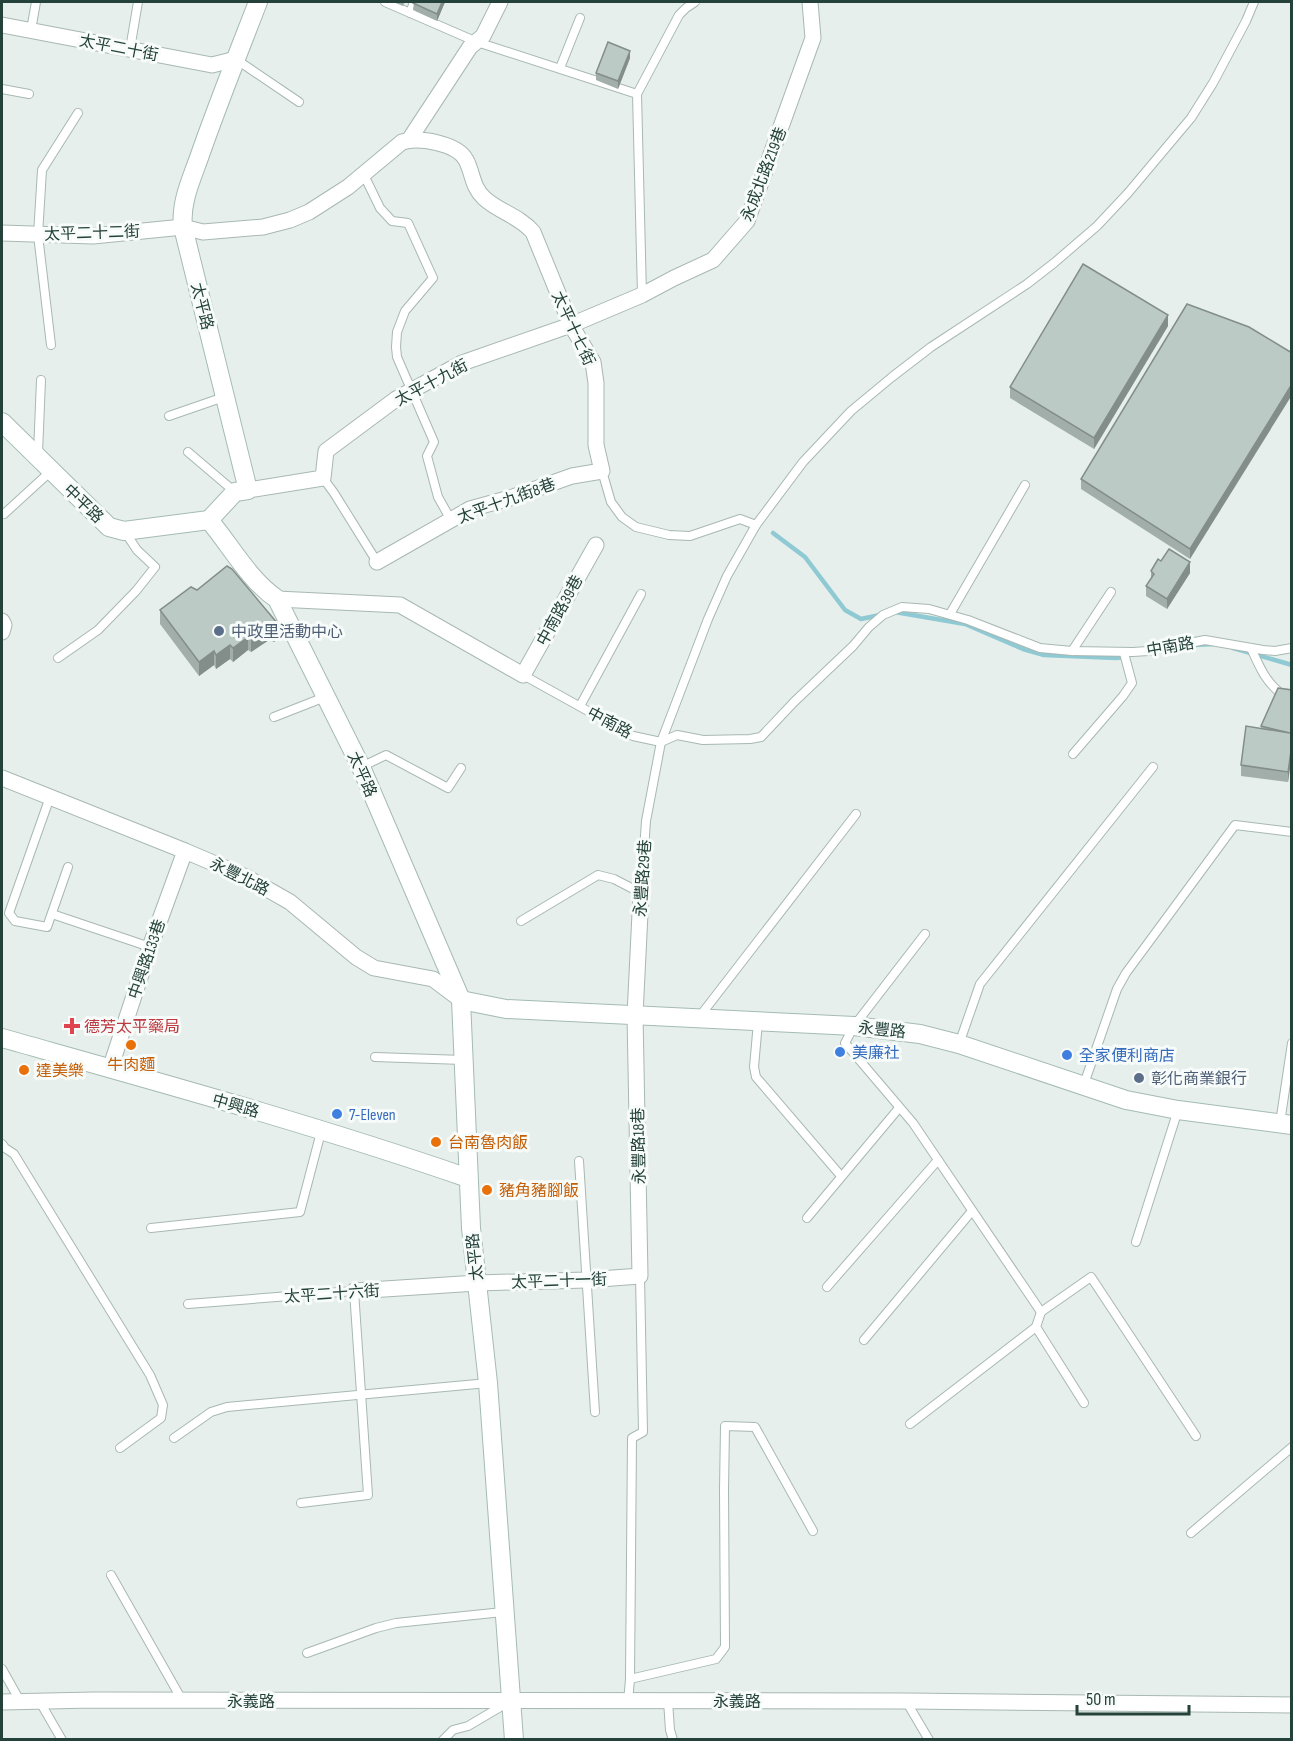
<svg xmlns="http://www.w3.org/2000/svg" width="1293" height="1741" font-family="'Sofia Sans Condensed','Noto Sans TC',sans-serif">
<rect width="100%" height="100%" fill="#e6efeb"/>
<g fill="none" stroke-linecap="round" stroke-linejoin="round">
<!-- stream -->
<g stroke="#8ec9d4" stroke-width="4.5">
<path d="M 773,533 L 805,557 L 845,610 L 861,619 L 880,615"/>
<path d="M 895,612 L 965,624 L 1023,649 L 1044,655 L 1116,658 L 1125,657"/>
<path d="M 1195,645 L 1214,644"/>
<path d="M 1233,648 L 1292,665"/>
</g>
<!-- lane casing -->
<g stroke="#a8b8b2" stroke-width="10">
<g id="lane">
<path d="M 385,2 L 477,42 L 637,94 L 642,295"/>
<path d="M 410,13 L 414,2"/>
<path d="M 31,30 L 36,2"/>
<path d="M 130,49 L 138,2"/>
<path d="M 237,60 L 299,102"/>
<path d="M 560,68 L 580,18"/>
<path d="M 2,89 L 29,94"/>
<path d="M 637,94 L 679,15 L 686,8 L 695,2"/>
<path d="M 364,175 L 380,208 L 392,221 L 408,223 L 433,278 L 405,311 L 397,332 L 396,347 L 397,357 L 434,442 L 427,456 L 438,497 L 451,520"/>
<path d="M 51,345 L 38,235 L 42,170 L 78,113"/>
<path d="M 169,416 L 224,397"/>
<path d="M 188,452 L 235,492"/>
<path d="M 38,453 L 41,380"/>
<path d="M 602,471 L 611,502 L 622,517 L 636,527 L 669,535 L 690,536 L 740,519 L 756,525"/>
<path d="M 323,478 L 334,493 L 377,562"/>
<path d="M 4,514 L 51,471"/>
<path d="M 950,614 L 1025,485"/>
<path d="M 1251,648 C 1259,666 1266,683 1283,695"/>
<path d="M 1072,651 L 1111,592"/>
<path d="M 58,658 L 98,630 L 136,591 L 155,567 L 137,550 L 125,532"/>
<path d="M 523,675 L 633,736 L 661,742 L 677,735 L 703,740 L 750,739 L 761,737 L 794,702 L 853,646 L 869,627 L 883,615 L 902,607 L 929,609 L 968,620 L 1040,648 L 1072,651 L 1133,652 L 1148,651 L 1205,640 L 1263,650 L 1275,651 L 1292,648"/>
<path d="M 580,706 L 641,594"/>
<path d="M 274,717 L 325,697"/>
<path d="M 1073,754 L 1123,696 L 1132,683 L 1124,653"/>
<path d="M 361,767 L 386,755 L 448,788 L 461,768"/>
<path d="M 50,797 L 9,913 L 15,921 L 47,927 L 68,867"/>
<path d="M 52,914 L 150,947"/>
<path d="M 521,921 L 598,875 L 614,879 L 641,893 L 646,821 L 661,742 L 708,619 L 727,576 L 756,525 L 803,462 L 851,411 L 892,377 L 931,347 L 1027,284 L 1054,263 L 1097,226 L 1128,193 L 1191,118 L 1213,83 L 1246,21 L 1254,2"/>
<path d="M 925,934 L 854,1026 L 845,1043 L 913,1123 L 1041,1312"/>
<path d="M 700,1016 L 856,814"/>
<path d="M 758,1022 L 754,1067 L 756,1077 L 841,1176"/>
<path d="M 959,1044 L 980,984 L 1153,767"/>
<path d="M 375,1057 L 463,1060"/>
<path d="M 1084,1084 L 1117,989 L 1126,973 L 1235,825 L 1292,832"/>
<path d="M 1280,1123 L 1292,1043"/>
<path d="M 2,1144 L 5,1148 L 14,1154 L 150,1375 L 163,1405 L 161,1418 L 120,1448"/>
<path d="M 579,1161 L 595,1412"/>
<path d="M 807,1218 L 899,1108"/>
<path d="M 151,1228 L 300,1212 L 321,1132"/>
<path d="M 1136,1242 L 1178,1110"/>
<path d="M 827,1287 L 938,1160"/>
<path d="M 188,1304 L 354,1291 L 368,1495 L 301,1503"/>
<path d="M 864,1340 L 972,1211"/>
<path d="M 1084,1403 L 1036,1327 L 1041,1312 L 1091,1277 L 1196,1436"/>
<path d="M 910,1424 L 1036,1327"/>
<path d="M 174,1438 L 211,1412 L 227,1407 L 488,1383"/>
<path d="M 1191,1533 L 1292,1447"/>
<path d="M 111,1575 L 182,1700"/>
<path d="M 307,1653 L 376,1628 L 396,1623 L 503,1612"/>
<path d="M 2,1669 L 20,1701"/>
<path d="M 630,1679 L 716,1659 L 725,1647 L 724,1490 L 725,1426 L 755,1427 L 813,1531"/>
<path d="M 668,1701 L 670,1730 L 673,1740"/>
<path d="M 906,1701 L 929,1740"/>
<path d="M 40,1702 L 62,1740"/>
<path d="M 628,1702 L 630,1679 L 632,1438 L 643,1432 L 640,1276"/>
<path d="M 443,1740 L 453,1730 L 468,1726 L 507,1703"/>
</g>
</g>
<!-- street casing -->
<g stroke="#a8b8b2" stroke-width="17">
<g id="street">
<path d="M 2,25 L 212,65 L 236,59"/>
<path d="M 409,140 L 470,47 L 483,36 L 500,2"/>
<path d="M 2,233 L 93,236 L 183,227 L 203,232 L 263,227 L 290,220 L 309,212 L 348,187 L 402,142 C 419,137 457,143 466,160 C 473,173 472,187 484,198 C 499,212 518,215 533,232 L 571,325 L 593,362 L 596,383 L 596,445 L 602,471 L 572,476 L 510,498 L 470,509 L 377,562"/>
<path d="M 248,490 L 323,478 L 326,451 L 396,399 L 462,363 L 571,325 L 642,295 L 674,278 L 713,260 L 747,221 L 813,38 L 810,2"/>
<path d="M 277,599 L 400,605 L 523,675 L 596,545"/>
<path d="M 2,621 L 4,625 L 2,632"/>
<path d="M 2,778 L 185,851 L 246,877 L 290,902 L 356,957 L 374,968 L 433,979 L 461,1000"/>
<path d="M 110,1069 L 150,947 L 185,851"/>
<path d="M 354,1291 L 477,1283 L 586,1280 L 640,1276 L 635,1015 L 641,893"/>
<path d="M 2,1702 L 93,1700 L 906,1701 L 1292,1705"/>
</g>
</g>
<!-- secondary casing -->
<g stroke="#a4bbb3" stroke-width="20">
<g id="secondary">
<path d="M 2,422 L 109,527 L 124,531 L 209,520"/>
<path d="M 209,520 C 231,546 249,580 277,599 L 361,767 L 461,1000 L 471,1228 L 488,1383 L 514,1740"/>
<path d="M 209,520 L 235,492 L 248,490 L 183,227 C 180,201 193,176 201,152 C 219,101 239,51 258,2"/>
<path d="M 461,1000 L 506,1009 L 854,1026 L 920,1034 L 959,1044 L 1126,1100 L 1178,1110 L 1292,1125"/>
<path d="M 2,1038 C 158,1082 315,1125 468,1178"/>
</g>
</g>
<!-- lane -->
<use href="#lane" stroke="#fff" stroke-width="8"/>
<!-- street -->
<use href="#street" stroke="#fff" stroke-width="15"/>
<!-- secondary -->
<use href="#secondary" stroke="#fff" stroke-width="18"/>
</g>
<!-- wall -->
<g fill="#a1aea9">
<path d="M 393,2 L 405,2 L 403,6 Z"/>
<path d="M 414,2 L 445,2 L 437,21 L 413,10 Z"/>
<path d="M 630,58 L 618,89 L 596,80 L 596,73 Z"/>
<path d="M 1168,326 L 1094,449 L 1010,398 L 1010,387 Z"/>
<path d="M 1249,327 L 1190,559 L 1081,489 L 1081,479 Z"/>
<path d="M 1151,571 L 1190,573 L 1167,609 L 1146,596 L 1146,586 L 1151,579 Z"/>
<path d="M 197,590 L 278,624 L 278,638 L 274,642 L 269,640 L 251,652 L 248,650 L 233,662 L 230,659 L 216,669 L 214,665 L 199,676 L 160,624 L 160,610 Z"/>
<path d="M 1292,690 L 1292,754 L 1288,782 L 1241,776 L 1241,765 L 1261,728 L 1261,726 Z"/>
</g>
<!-- shaded-wall -->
<g fill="#838d89">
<path d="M 442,2 L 445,2 L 437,21 L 437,14 Z"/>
<path d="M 630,51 L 630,58 L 618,89 L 618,81 Z"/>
<path d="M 1168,315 L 1168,326 L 1094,449 L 1094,438 Z"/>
<path d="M 1292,384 L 1292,395 L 1190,559 L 1190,549 Z"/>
<path d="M 1190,562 L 1190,573 L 1167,609 L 1167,599 Z"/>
<path d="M 278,624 L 278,638 L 274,642 L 274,628 Z"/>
<path d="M 269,626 L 269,640 L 251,652 L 251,638 Z"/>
<path d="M 248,637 L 248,650 L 233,662 L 233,648 Z"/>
<path d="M 230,645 L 230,659 L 216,669 L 216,655 Z"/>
<path d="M 214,651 L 214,665 L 199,676 L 199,662 Z"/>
<path d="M 1292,744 L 1292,754 L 1288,782 L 1288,772 Z"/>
</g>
<!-- building -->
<g fill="#bbcac4" stroke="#838d89" stroke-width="1.5">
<path d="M 414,2 L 442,2 L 437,14 L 413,3 Z"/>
<path d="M 608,42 L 630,51 L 618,81 L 596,73 Z"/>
<path d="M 1083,264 L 1168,315 L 1094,438 L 1010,387 Z"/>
<path d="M 1187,304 L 1249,327 L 1292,353 L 1292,384 L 1190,549 L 1081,479 Z"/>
<path d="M 1169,549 L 1190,562 L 1167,599 L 1146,586 L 1154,574 L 1151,571 L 1158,559 L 1161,561 Z"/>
<path d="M 227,566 L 232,569 L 278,624 L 274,628 L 269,626 L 251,638 L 248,637 L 233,648 L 230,645 L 216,655 L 214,651 L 199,662 L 160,610 L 191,587 L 197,590 Z"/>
<path d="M 1278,688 L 1292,690 L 1292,744 L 1288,772 L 1241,765 L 1246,726 L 1290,733 L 1261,726 Z"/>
</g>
<!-- markers -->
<g fill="#5c6f8a" stroke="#f7fbf9" stroke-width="2">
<circle cx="219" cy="631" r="6"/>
<circle cx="1139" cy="1078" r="6"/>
</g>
<path fill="#e0444e" stroke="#f7fbf9" stroke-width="2" d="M69 1017h6v6h6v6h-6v6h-6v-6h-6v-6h6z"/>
<g fill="#e8710a" stroke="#f7fbf9" stroke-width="2">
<circle cx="131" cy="1045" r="6"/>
<circle cx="24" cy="1070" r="6"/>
<circle cx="436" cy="1142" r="6"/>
<circle cx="487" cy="1190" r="6"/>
</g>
<g fill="#3f7fe0" stroke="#f7fbf9" stroke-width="2">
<circle cx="840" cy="1052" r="6"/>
<circle cx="1067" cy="1055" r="6"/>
<circle cx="337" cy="1114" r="6"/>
</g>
<g text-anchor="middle" stroke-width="6" stroke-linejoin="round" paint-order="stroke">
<!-- street labels -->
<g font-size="16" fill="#24423a" stroke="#f7fbf9">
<text transform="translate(119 47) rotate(11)" y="6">太平二十街</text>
<text transform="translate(763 174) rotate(-69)" y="6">永成北路219巷</text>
<text transform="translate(92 232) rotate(-2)" y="6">太平二十二街</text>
<text transform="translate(203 306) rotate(76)" y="6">太平路</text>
<text transform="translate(574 328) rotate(65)" y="6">太平十七街</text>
<text transform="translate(431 382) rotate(-28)" y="6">太平十九街</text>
<text transform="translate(506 500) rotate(-20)" y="6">太平十九街8巷</text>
<text transform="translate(84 503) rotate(44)" y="6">中平路</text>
<text transform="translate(559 610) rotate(-61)" y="6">中南路39巷</text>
<text transform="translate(1170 646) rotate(-10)" y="6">中南路</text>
<text transform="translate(610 722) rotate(28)" y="6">中南路</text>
<text transform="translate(363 774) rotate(66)" y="6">太平路</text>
<text transform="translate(240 876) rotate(27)" y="6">永豐北路</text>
<text transform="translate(642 878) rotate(-86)" y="6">永豐路29巷</text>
<text transform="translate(146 959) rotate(-71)" y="6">中興路133巷</text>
<text transform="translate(882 1029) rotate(6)" y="6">永豐路</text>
<text transform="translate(236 1105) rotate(16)" y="6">中興路</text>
<text transform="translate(638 1146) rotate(-91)" y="6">永豐路18巷</text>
<text transform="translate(474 1257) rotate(-96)" y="6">太平路</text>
<text transform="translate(559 1280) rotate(-2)" y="6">太平二十一街</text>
<text transform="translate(332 1293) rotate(-4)" y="6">太平二十六街</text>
<text x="251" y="1707">永義路</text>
<text x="737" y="1707">永義路</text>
</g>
<!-- service labels -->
<g font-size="16" fill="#4e5e75" stroke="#f7fbf9" text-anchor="start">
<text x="231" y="637">中政里活動中心</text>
<text x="1151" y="1084">彰化商業銀行</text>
</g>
<!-- health labels -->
<g font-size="16" fill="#be3a42" stroke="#f7fbf9" text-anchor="start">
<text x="84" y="1032">德芳太平藥局</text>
</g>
<!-- shop labels -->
<g font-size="16" fill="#366cbe" stroke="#f7fbf9" text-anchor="start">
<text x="852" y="1058">美廉社</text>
<text x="1079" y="1061">全家便利商店</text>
<text x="349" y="1120">7-Eleven</text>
</g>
<!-- food labels -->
<g font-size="16" fill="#c56008" stroke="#f7fbf9" text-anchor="start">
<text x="131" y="1070" text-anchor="middle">牛肉麵</text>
<text x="36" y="1076">達美樂</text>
<text x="448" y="1148">台南魯肉飯</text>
<text x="499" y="1196">豬角豬腳飯</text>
</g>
</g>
<!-- border -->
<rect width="1293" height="1741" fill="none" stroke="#24423a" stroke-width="6"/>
<!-- scale -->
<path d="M1077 1705v9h112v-9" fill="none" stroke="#24423a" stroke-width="3"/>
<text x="1086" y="1705" font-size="18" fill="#24423a" stroke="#f7fbf9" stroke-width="4.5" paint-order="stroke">50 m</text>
</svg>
